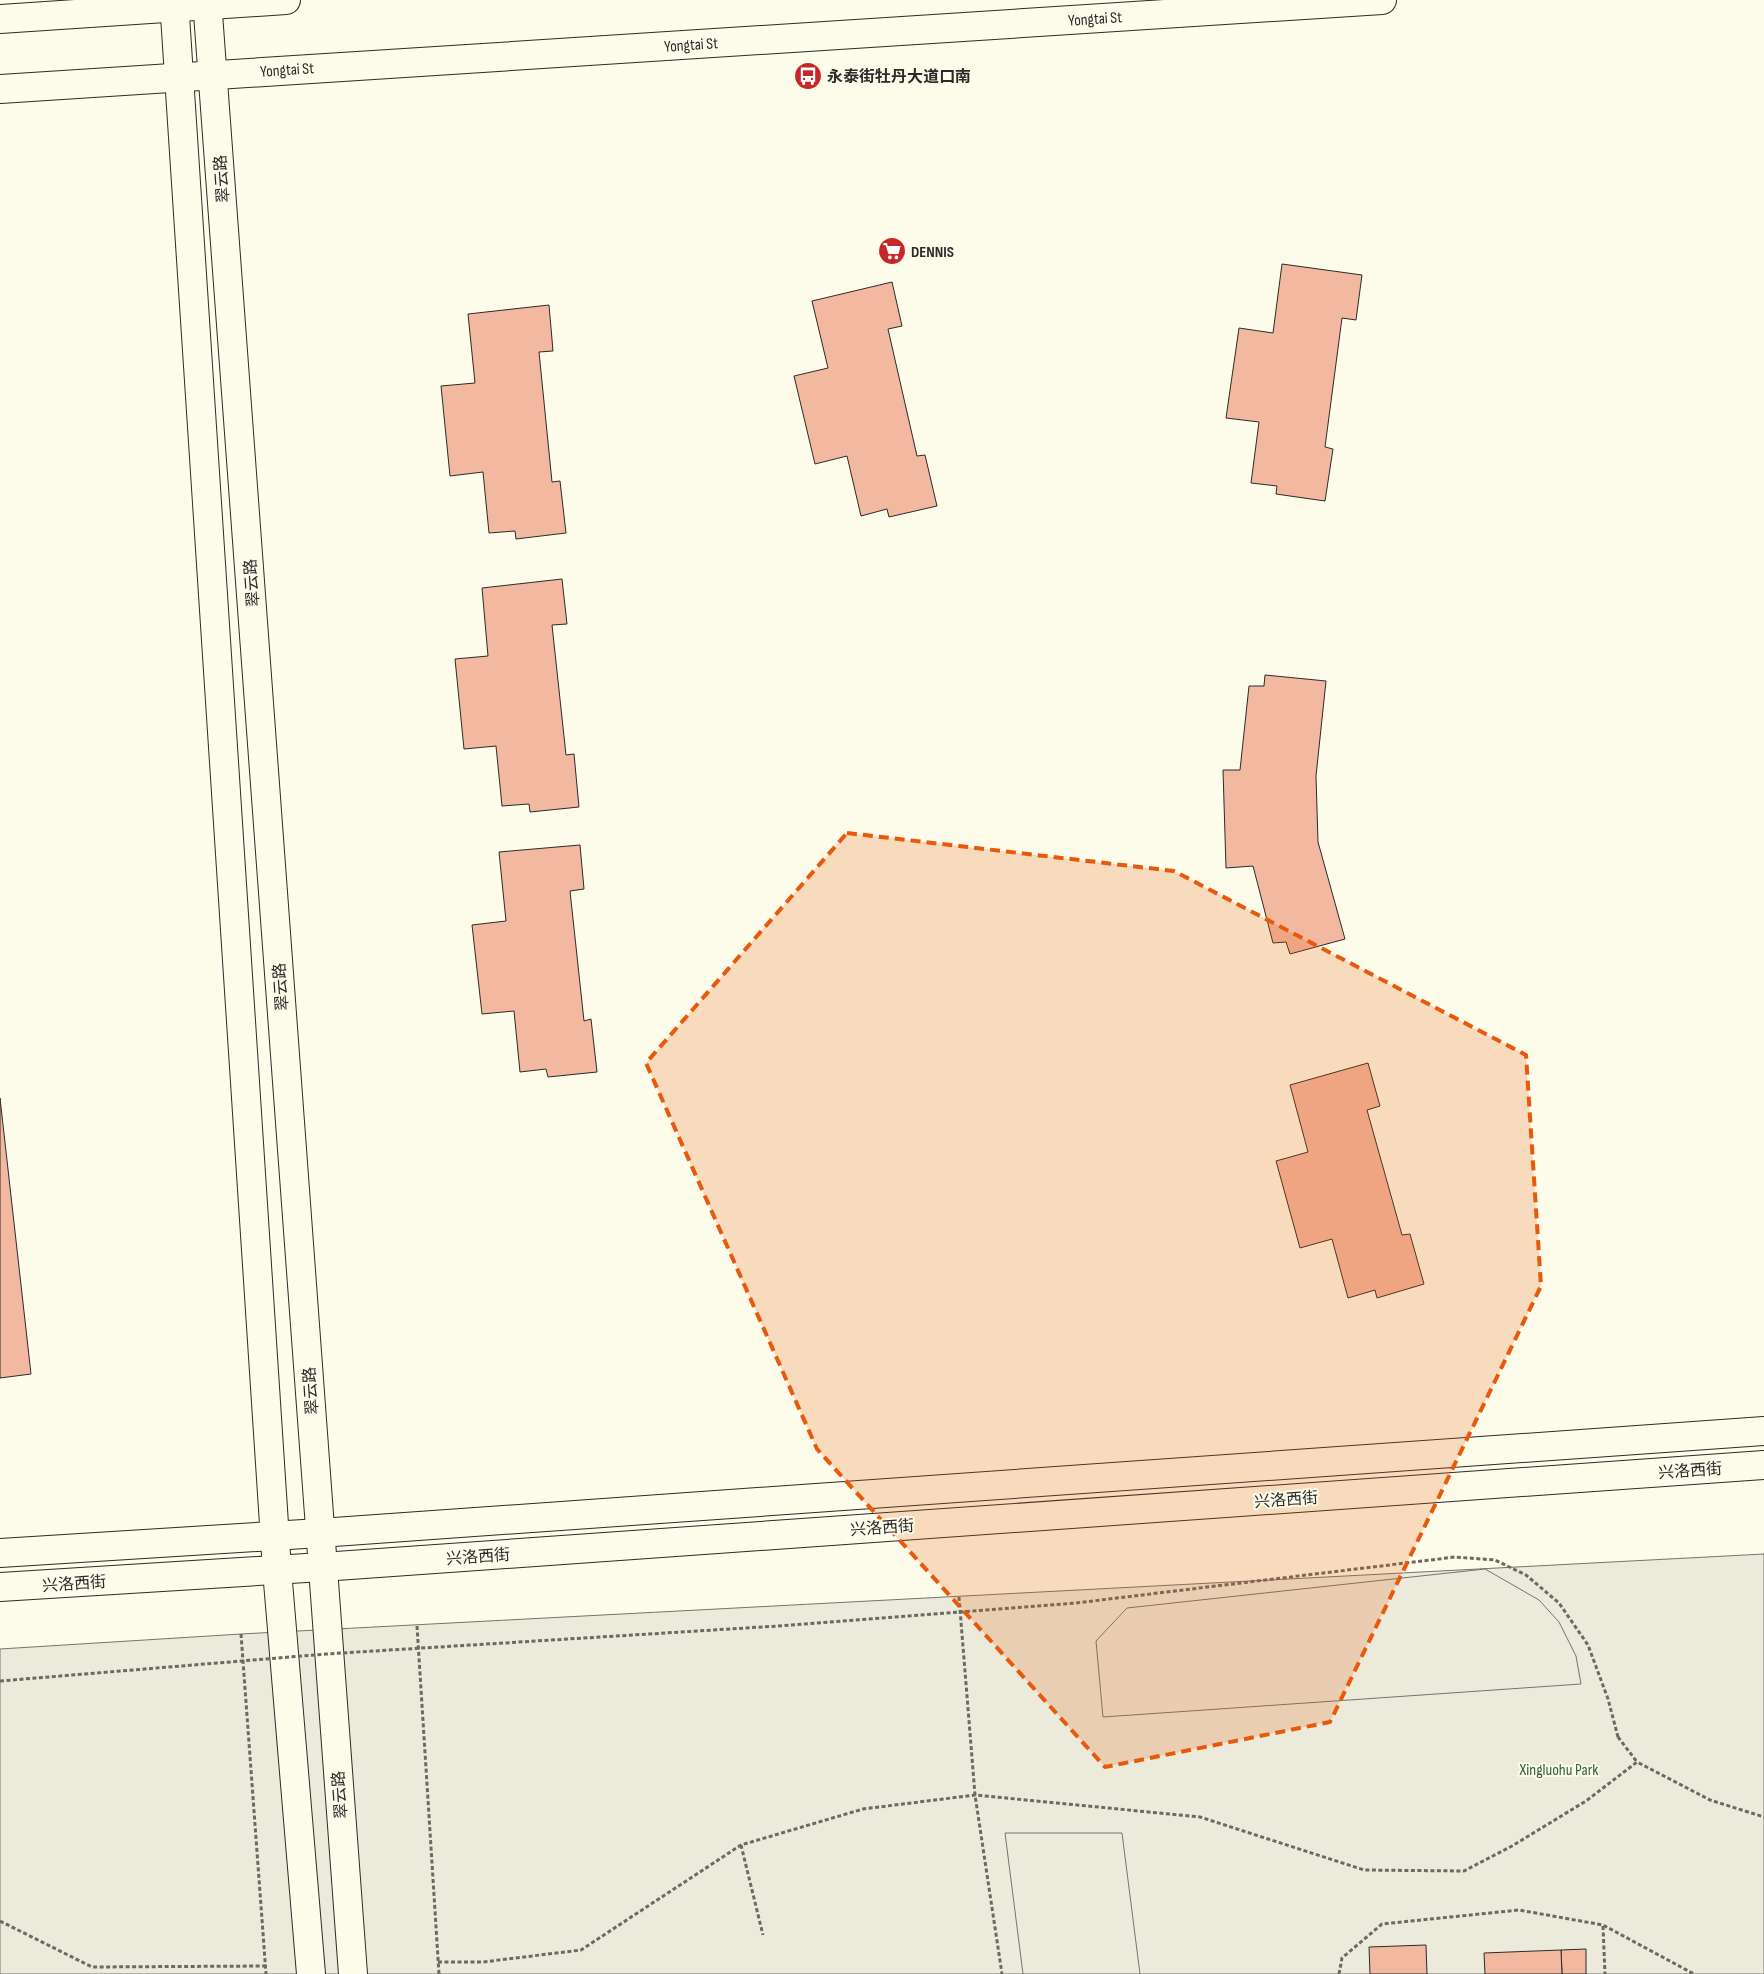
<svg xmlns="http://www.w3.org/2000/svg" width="1764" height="1974" font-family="'Sofia Sans Condensed','Noto Sans SC',sans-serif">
<rect width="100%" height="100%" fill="#fdfbea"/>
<!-- green -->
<path fill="#ecebdb" stroke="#74746e" d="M 1764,1554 L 1764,1974 L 0,1974 L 0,1649 L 241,1634 Z"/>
<!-- parking -->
<g fill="#eceadb" stroke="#74746e">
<path d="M 1485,1569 L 1539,1600 L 1559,1622 L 1576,1656 L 1581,1684 L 1103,1717 L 1096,1641 L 1127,1608 Z"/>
<path d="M 1005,1833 L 1122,1833 L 1140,1974 L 1023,1974 Z"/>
</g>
<!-- building -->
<g fill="#f2b8a0" stroke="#2b2b2b">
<path d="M 1282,264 L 1362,275 L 1356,320 L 1342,318 L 1325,447 L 1333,449 L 1325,501 L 1276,494 L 1277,486 L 1251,483 L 1259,422 L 1226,418 L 1239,328 L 1273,333 Z"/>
<path d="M 892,282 L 902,326 L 888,329 L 917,456 L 925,455 L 937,506 L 889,517 L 887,509 L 861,516 L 847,456 L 815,464 L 794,376 L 828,368 L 812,301 Z"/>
<path d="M 549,305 L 553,351 L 539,352 L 552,482 L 560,481 L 566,533 L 516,539 L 515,531 L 489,533 L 483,472 L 450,476 L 441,386 L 475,383 L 468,314 Z"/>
<path d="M 562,579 L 567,624 L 552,625 L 566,755 L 574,754 L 579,807 L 530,812 L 529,804 L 502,806 L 496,746 L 464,749 L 455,659 L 488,656 L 482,588 Z"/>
<path d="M 1265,675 L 1326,681 L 1316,776 L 1318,842 L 1345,939 L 1290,954 L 1286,942 L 1273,943 L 1253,866 L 1226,868 L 1223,770 L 1240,770 L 1249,686 L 1264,686 Z"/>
<path d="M 580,845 L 584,889 L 570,891 L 584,1021 L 591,1019 L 597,1072 L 548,1077 L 546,1069 L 520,1072 L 514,1011 L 482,1014 L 472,925 L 506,921 L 499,852 Z"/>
<path d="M 1368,1063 L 1380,1106 L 1367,1110 L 1402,1235 L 1410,1234 L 1424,1284 L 1377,1298 L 1375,1290 L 1348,1298 L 1332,1239 L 1300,1248 L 1276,1161 L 1308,1152 L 1290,1085 Z"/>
<path d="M 0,1098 L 31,1374 L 0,1378 Z"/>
<path d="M 1426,1945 L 1427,1974 L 1370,1974 L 1369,1947 Z"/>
<path d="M 1586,1949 L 1586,1974 L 1562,1974 L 1561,1950 Z"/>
<path d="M 1561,1950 L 1562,1974 L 1485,1974 L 1484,1953 Z"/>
</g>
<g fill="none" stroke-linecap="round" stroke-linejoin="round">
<!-- tertiary casing -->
<g stroke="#2b2b2b" stroke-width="30">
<g id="tertiary">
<path d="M 174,0 L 277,1570 L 311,1974"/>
<path d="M 207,0 L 353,1974"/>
<path d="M 0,1553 L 320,1533 L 1764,1431"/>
<path d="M 0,1587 L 322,1567 L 1764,1465"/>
</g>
</g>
<!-- secondary casing -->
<g stroke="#2b2b2b" stroke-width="30">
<g id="secondary">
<path d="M 0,19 L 286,0"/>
<path d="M 0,89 L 1382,0"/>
</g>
</g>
<!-- path -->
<g stroke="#6a6964" stroke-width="3" stroke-dasharray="4 2.5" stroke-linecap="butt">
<path d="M 959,1597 L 975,1795 L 1002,1974"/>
<path d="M 417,1626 L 439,1974"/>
<path d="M 241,1634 L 266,1974"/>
<path d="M 1618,1737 L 1637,1762"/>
<path d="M 741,1845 L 763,1935"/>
<path d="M 0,1921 L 92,1967 L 266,1966"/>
<path d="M 1603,1926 L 1605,1974"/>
<path d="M 438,1962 L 483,1962 L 581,1950 L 741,1845 L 863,1809 L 975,1795 L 1200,1817 L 1364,1870 L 1464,1871 L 1512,1846 L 1586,1801 L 1637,1762 L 1710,1800 L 1764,1817"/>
<path d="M 1339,1974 L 1342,1958 L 1382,1924 L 1519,1910 L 1603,1925 L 1694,1974"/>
</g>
<!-- tertiary -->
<use href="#tertiary" stroke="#fdfbea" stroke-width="28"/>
<!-- secondary -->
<use href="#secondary" stroke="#fdfbea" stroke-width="28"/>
<!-- path-bridge -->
<path stroke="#6a6964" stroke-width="3" stroke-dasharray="4 2.5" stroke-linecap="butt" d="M 0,1681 L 326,1654 L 778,1626 L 1076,1603 L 1455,1557 L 1495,1560 L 1526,1575 L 1559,1603 L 1588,1645 L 1608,1699 L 1618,1737"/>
</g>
<!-- marked area -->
<path fill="#e8590c" fill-opacity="0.2" stroke="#e8590c" stroke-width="4" stroke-dasharray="10 6" stroke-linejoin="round" d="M 847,833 L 1174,871 L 1526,1055 L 1541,1286 L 1330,1722 L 1105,1767 L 817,1449 L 646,1063 Z"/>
<!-- icons -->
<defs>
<g id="bus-disc" transform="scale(1.4375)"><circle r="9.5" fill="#c62828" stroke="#fdfbea"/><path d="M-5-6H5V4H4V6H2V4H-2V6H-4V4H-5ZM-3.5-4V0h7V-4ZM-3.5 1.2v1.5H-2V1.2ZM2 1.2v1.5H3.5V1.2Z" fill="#fff"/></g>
<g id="supermarket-disc" transform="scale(1.4375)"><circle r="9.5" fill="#c62828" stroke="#fdfbea"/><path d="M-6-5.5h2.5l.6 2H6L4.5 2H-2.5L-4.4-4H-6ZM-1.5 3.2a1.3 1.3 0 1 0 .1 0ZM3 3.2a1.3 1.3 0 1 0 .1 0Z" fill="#fff"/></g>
</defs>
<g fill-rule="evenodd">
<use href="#bus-disc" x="808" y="76"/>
<use href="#supermarket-disc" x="892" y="251"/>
</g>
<g text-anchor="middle" stroke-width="4" stroke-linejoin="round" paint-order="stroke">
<!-- street labels -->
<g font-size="16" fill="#2b2b2b" stroke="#fdfbea">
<text transform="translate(1095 18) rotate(-4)" y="6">Yongtai St</text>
<text transform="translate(691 44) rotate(-4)" y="6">Yongtai St</text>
<text transform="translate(287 69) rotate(-4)" y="6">Yongtai St</text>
<text transform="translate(221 179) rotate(-94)" y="6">翠云路</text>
<text transform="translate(251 583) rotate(-94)" y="6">翠云路</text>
<text transform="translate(280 987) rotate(-94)" y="6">翠云路</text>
<text transform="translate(310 1391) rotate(-94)" y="6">翠云路</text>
<text transform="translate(1690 1470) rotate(-4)" y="6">兴洛西街</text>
<text transform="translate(1286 1499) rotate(-4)" y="6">兴洛西街</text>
<text transform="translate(882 1527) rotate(-4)" y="6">兴洛西街</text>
<text transform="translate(478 1556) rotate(-4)" y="6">兴洛西街</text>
<text transform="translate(74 1583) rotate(-4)" y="6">兴洛西街</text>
<text transform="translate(339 1795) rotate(-94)" y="6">翠云路</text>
</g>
<!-- poi labels -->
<g font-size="16" font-weight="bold" fill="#2b2b2b" stroke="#fdfbea" text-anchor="start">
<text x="827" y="82">永泰街牡丹大道口南</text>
<text x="911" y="257">DENNIS</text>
</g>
<!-- park labels -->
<g font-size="16" fill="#34623c" stroke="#fdfbea">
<text x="1559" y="1775">Xingluohu Park</text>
</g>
</g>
</svg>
